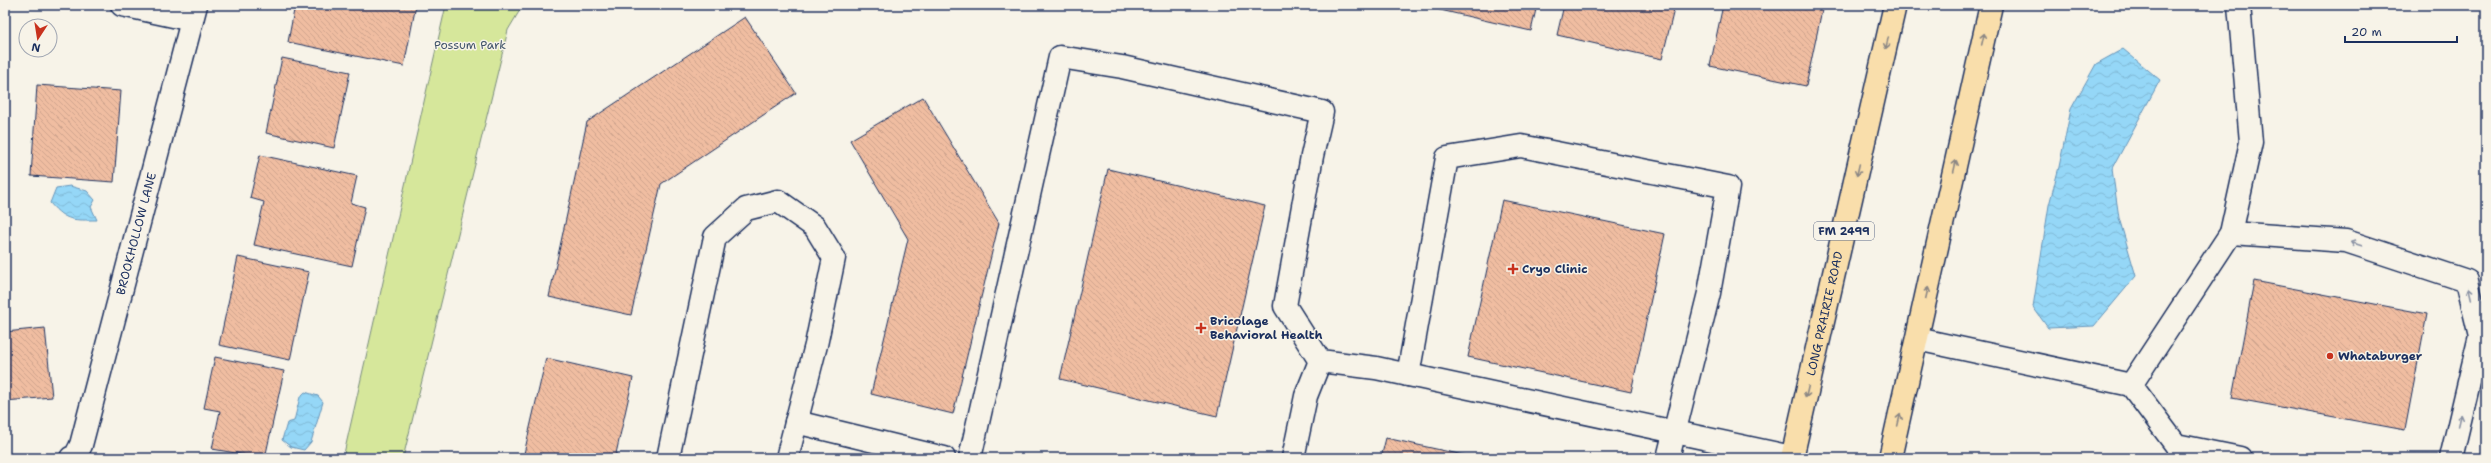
<svg xmlns="http://www.w3.org/2000/svg" width="2491" height="463" font-family="'Shantell Sans',sans-serif">
<defs>
<pattern id="water-waves" width="16" height="10" patternUnits="userSpaceOnUse"><rect width="16" height="10" fill="#95d7f7"/><path d="M0 5q4-4 8 0t8 0" fill="none" stroke="#80b9d6"/></pattern>
<pattern id="building-back-hatch" width="6" height="6" patternUnits="userSpaceOnUse"><rect width="6" height="6" fill="#f0bda1"/><path d="M-1 5l2 2M0 0l6 6M5-1l2 2" fill="none" stroke="#cda38d"/></pattern>
</defs>
<rect width="100%" height="100%" fill="#f7f3e8"/>
<filter id="ink" filterUnits="userSpaceOnUse"><feTurbulence type="fractalNoise" baseFrequency=".025" numOctaves="2"/><feDisplacementMap in="SourceGraphic" scale="8" xChannelSelector="R" yChannelSelector="G"/><feConvolveMatrix kernelMatrix="1 2 1 2 8 2 1 2 1" color-interpolation-filters="sRGB"/></filter>
<g filter="url(#ink)">
<!-- park -->
<path fill="#d6e79b" stroke="#788b7c" d="M 446,5 L 523,5 L 508,30 L 403,458 L 343,458 Z"/>
<!-- water -->
<g fill="url(#water-waves)" stroke="#6494ba">
<path d="M 2123,49 L 2160,80 L 2112,169 L 2119,218 L 2136,276 L 2094,326 L 2048,328 L 2033,307 L 2049,205 L 2059,167 L 2071,109 L 2096,64 Z"/>
<path d="M 70,186 L 87,191 L 95,200 L 91,207 L 97,220 C 74,220 66,222 50,203 L 56,188 Z"/>
<path d="M 305,392 L 318,396 L 323,402 L 311,442 L 304,450 L 291,447 L 282,440 L 287,423 L 294,421 L 300,397 Z"/>
</g>
<!-- building -->
<g fill="url(#building-back-hatch)" stroke="#1b2f5e">
<path d="M 295,5 L 416,5 L 404,66 L 288,42 Z"/>
<path d="M 1437,5 L 1537,5 L 1531,31 L 1436,9 Z"/>
<path d="M 1564,5 L 1675,5 L 1662,59 L 1557,35 Z"/>
<path d="M 1723,5 L 1823,5 L 1806,86 L 1710,66 Z"/>
<path d="M 745,17 L 796,93 L 661,184 L 631,315 L 549,297 L 587,122 Z"/>
<path d="M 282,58 L 350,72 L 334,148 L 266,133 Z"/>
<path d="M 37,85 L 121,91 L 114,182 L 31,176 Z"/>
<path d="M 5,90 L 9,90 L 7,165 L 5,165 Z"/>
<path d="M 923,97 L 999,223 L 953,414 L 871,394 L 908,239 L 850,140 Z"/>
<path d="M 260,155 L 357,176 L 351,203 L 365,207 L 352,266 L 254,245 L 264,202 L 250,198 Z"/>
<path d="M 1108,169 L 1265,206 L 1217,416 L 1060,379 Z"/>
<path d="M 1502,200 L 1665,234 L 1631,392 L 1468,357 Z"/>
<path d="M 238,257 L 309,272 L 290,360 L 219,345 Z"/>
<path d="M 2254,281 L 2427,314 L 2405,430 L 2232,398 Z"/>
<path d="M 45,328 L 52,397 L 5,401 L 5,332 Z"/>
<path d="M 215,357 L 284,371 L 265,458 L 212,449 L 220,411 L 204,408 Z"/>
<path d="M 546,358 L 633,378 L 615,458 L 523,458 Z"/>
<path d="M 1386,438 L 1477,458 L 1381,458 Z"/>
</g>
<g fill="none" stroke-linecap="round" stroke-linejoin="round">
<!-- minor casing -->
<g stroke="#1b2f5e" stroke-width="25">
<g id="minor">
<path d="M 122,5 L 192,20"/>
<path d="M 2231,233 L 2346,241 L 2467,281 L 2480,336 L 2451,458"/>
<path d="M 1917,339 L 2131,385 L 2176,445 L 2240,458"/>
<path d="M 1408,375 L 1447,158 L 1521,146 L 1728,187 L 1709,293 L 1668,458"/>
<path d="M 2131,385 L 2231,233 L 2251,142 L 2239,5"/>
<path d="M 796,422 L 944,458"/>
<path id="s1" d="M 71,458 L 75,457 L 81,445 L 196,5"/>
<path d="M 668,458 L 715,237 L 746,209 L 778,201 L 815,227 L 834,258 L 816,345 L 787,458"/>
<path d="M 970,458 L 1060,57 L 1122,67 L 1322,112 L 1312,156 L 1285,306 L 1320,361"/>
<path d="M 1293,458 L 1306,396 L 1320,361 L 1376,368 L 1792,457"/>
</g>
</g>
<!-- major casing -->
<g stroke="#1b2f5e" stroke-width="25">
<g id="major">
<path id="s2" d="M 1792,458 L 1895,5"/>
<path d="M 1890,458 L 1991,5"/>
</g>
</g>
<!-- minor -->
<use href="#minor" stroke="#f7f3e8" stroke-width="22"/>
<!-- major -->
<use href="#major" stroke="#f9deab" stroke-width="22"/>
</g>
<!-- one-way arrows -->
<defs><path id="oneway-shaft" d="M-6 0H5M1.5-3L5.5 0L1.5 3" fill="none" stroke-width="1.6" stroke-linecap="round" stroke-linejoin="round"/></defs>
<g stroke="#8a8684">
<use href="#oneway-shaft" transform="translate(1983 39) rotate(-77)"/>
<use href="#oneway-shaft" transform="translate(1887 43) rotate(103)"/>
<use href="#oneway-shaft" transform="translate(1955 166) rotate(-77)"/>
<use href="#oneway-shaft" transform="translate(1858 170) rotate(103)"/>
<use href="#oneway-shaft" transform="translate(1927 293) rotate(-77)"/>
<use href="#oneway-shaft" transform="translate(1807 392) rotate(103)"/>
<use href="#oneway-shaft" transform="translate(1899 420) rotate(-77)"/>
</g>
<g stroke="#8991a3">
<use href="#oneway-shaft" transform="translate(2356 244) rotate(-162)"/>
<use href="#oneway-shaft" transform="translate(2470 293) rotate(-103)"/>
<use href="#oneway-shaft" transform="translate(2460 420) rotate(-77)"/>
</g>
</g>
<!-- markers -->
<g fill="#c8321e" stroke="#f7f3e8" stroke-width="1.5">
<path d="M1511 263h4v4h4v4h-4v4h-4v-4h-4v-4h4z"/>
<path d="M1199 322h4v4h4v4h-4v4h-4v-4h-4v-4h4z"/>
<circle cx="2330" cy="356" r="4"/>
</g>
<g text-anchor="middle" stroke-width="3" stroke-linejoin="round" paint-order="stroke">
<!-- shield labels -->
<rect fill="#f7f3e8" stroke="#5d6a87" stroke-width="1" x="1814" y="222" width="60" height="18" rx="3"/>
<g font-size="11" font-weight="bold" fill="#1b2f5e">
<text x="1844" y="235">FM 2499</text>
</g>
<!-- park labels -->
<g font-size="12" fill="#40546a" stroke="#f7f3e8">
<text x="470" y="49">Possum Park</text>
</g>
<!-- street labels -->
<g font-size="12" fill="#1b2f5e" stroke="#f7f3e8">
<text dy="4" stroke="none"><textPath href="#s1" startOffset="236">BROOKHOLLOW LANE</textPath></text>
<text dy="4" stroke="none"><textPath href="#s2" startOffset="148">LONG PRAIRIE ROAD</textPath></text>
</g>
<!-- poi labels -->
<g font-size="12" font-weight="bold" fill="#1b2f5e" stroke="#f7f3e8" text-anchor="start">
<text x="1522" y="273">Cryo Clinic</text>
<text x="1210" y="325">Bricolage<tspan x="1210" dy="14">Behavioral Health</tspan></text>
<text x="2338" y="360">Whataburger</text>
</g>
</g>
<!-- margin -->
<rect width="2491" height="463" fill="none" stroke="#f7f3e8" stroke-width="20"/>
<rect x="10" y="10" width="2471" height="443" fill="none" stroke="#1b2f5e" stroke-width="1.5" filter="url(#ink)"/>
<!-- north arrow -->
<g transform="translate(38 38) rotate(192)"><circle r="19" fill="#f7f3e8" stroke="#9fa5b1"/>
<path d="M0-3L7 15L0 10L-7 15Z" fill="#c8321e"/>
<text y="-6" font-size="11" font-weight="bold" text-anchor="middle" fill="#1b2f5e">N</text>
</g>
<!-- scale -->
<path d="M2345 36v6h112v-6" fill="none" stroke="#1b2f5e" stroke-width="2"/>
<text x="2351" y="36" font-size="12" fill="#1b2f5e" stroke="#f7f3e8" stroke-width="3" paint-order="stroke">20 m</text>
</svg>
